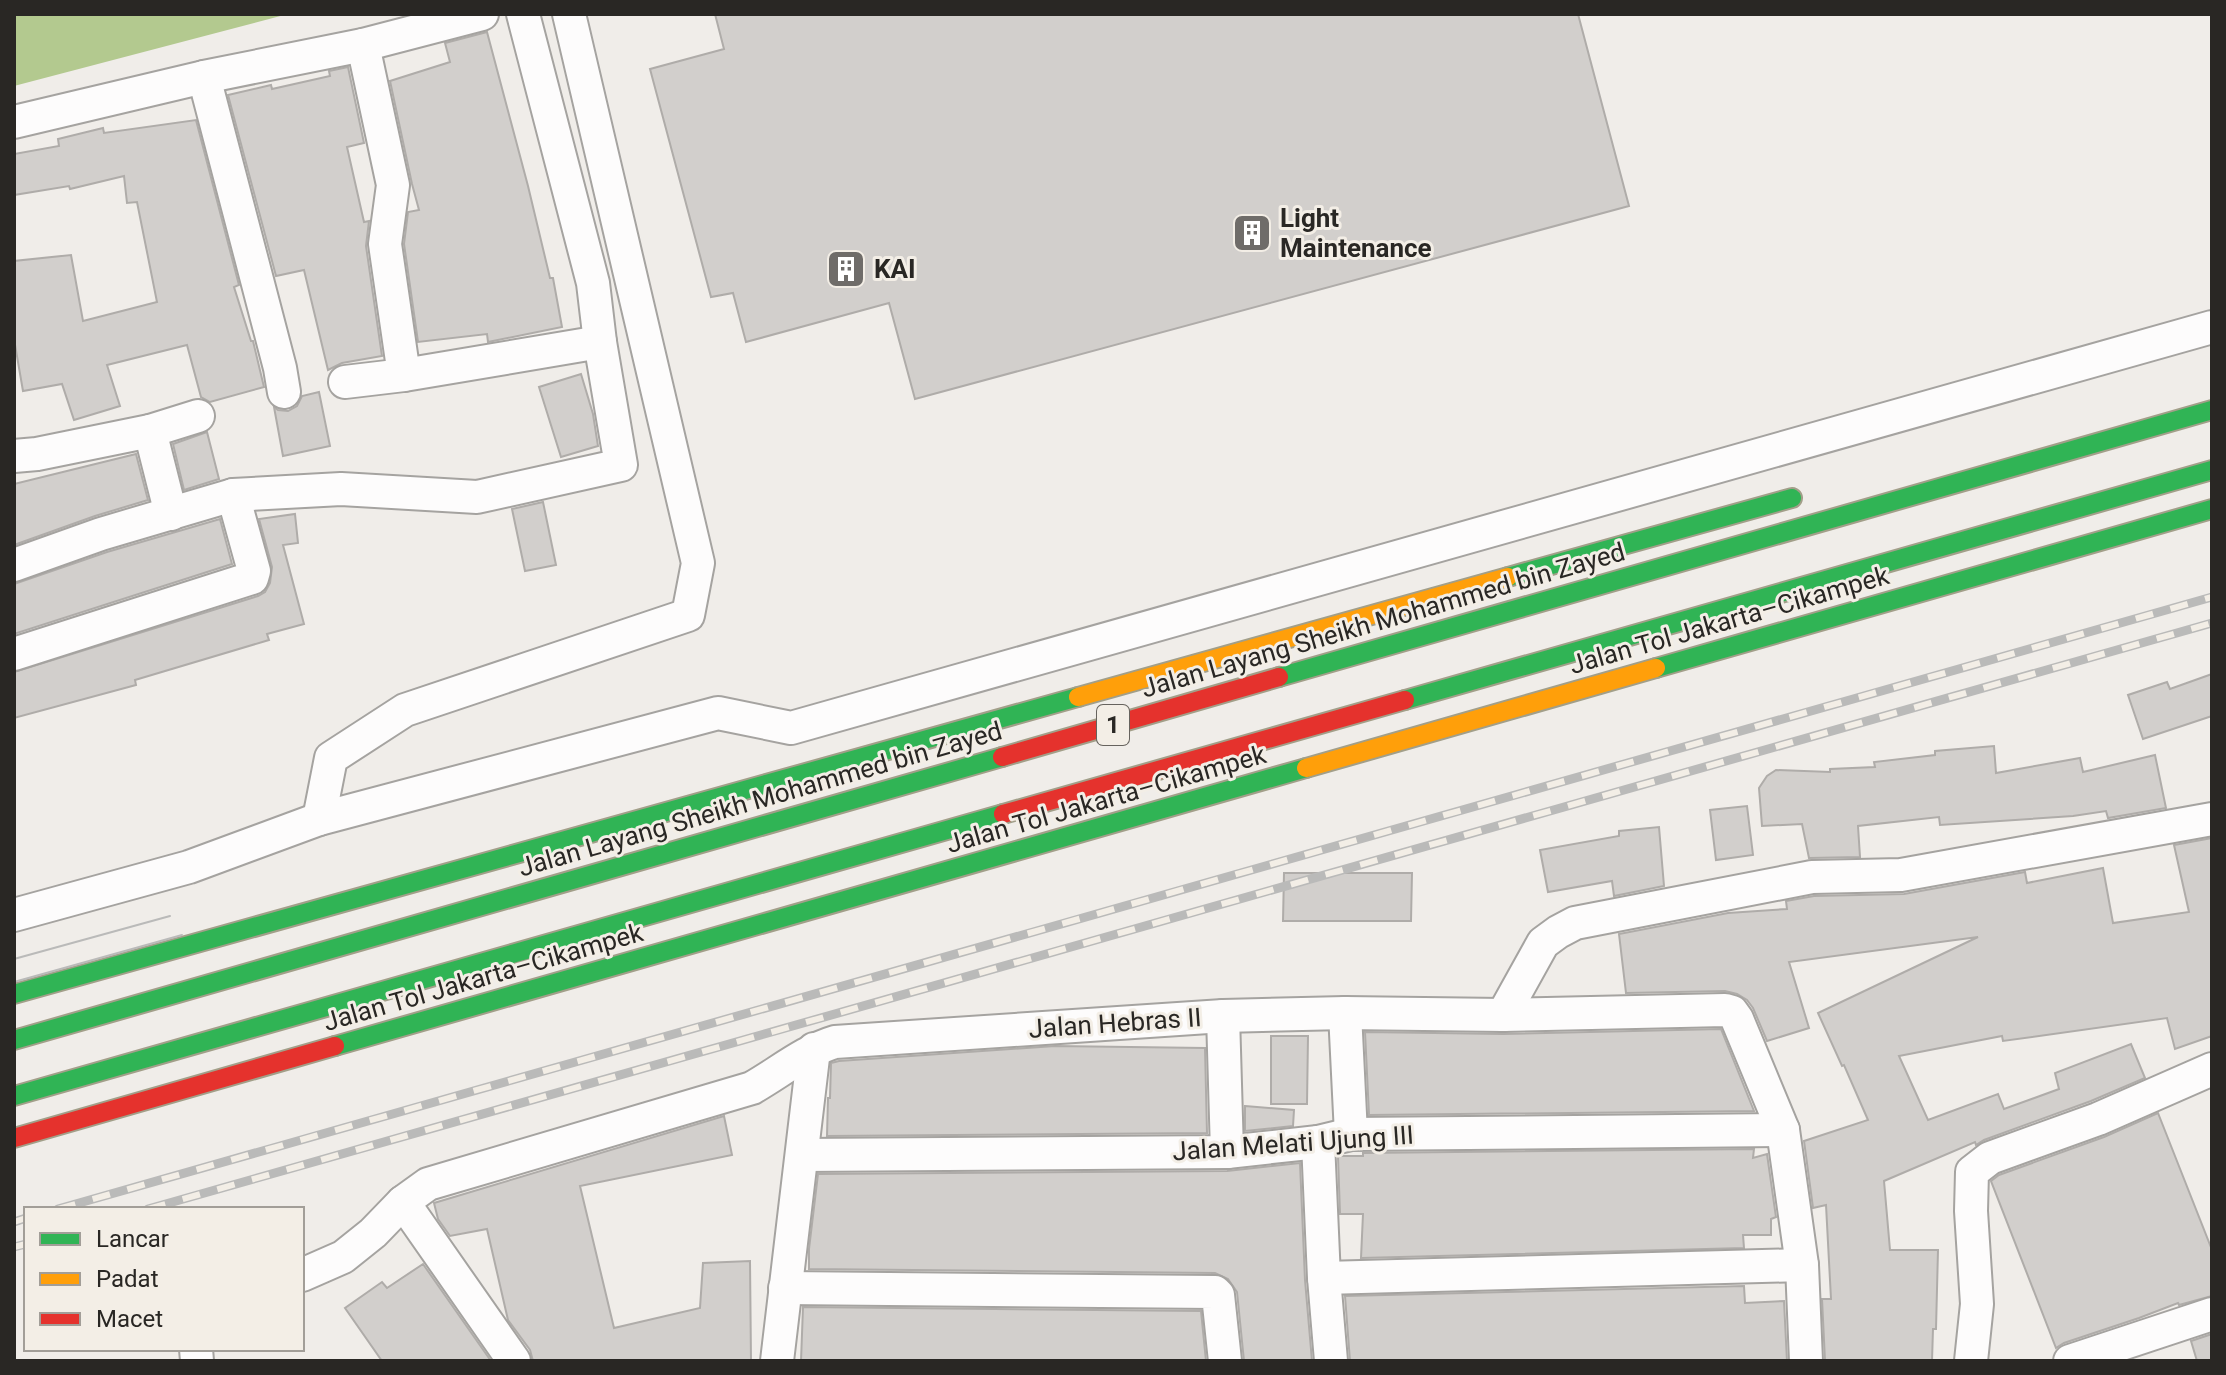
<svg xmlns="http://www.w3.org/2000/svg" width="2226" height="1375" font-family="Roboto,sans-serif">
<rect width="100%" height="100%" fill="#f0ede9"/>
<!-- water -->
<path fill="#b3c98f" d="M 14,14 L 288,14 L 14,86 Z"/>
<!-- building -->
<g fill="#d2cfcc" stroke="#afaca9" stroke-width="2">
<path d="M 715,14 L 1578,14 L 1629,206 L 915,399 L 889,303 L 746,342 L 733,293 L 711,297 L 650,69 L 724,49 Z"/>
<path d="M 487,32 L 528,186 L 550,278 L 553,278 L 562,327 L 488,342 L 487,334 L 418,342 L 404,244 L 408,212 L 419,210 L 412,184 L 390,81 L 450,62 L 445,43 Z"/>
<path d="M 348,67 L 364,143 L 347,147 L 364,222 L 369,221 L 366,246 L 382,356 L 342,363 L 328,370 L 304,270 L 276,276 L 228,95 L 271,85 L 272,89 L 330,76 L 329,71 Z"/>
<path d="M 196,120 L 239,285 L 234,287 L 251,341 L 253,341 L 264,387 L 210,402 L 201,397 L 187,345 L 107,365 L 120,406 L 74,420 L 62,384 L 23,391 L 14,339 L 14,261 L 71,255 L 83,321 L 157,302 L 137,202 L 127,203 L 124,176 L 70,189 L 69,186 L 14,195 L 14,154 L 59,146 L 58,139 L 103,128 L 104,133 Z"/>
<path d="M 581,374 L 593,414 L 598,446 L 561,457 L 539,387 Z"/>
<path d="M 319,392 L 330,446 L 283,456 L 274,407 L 278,410 L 288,411 L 297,406 L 302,396 Z"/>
<path d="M 207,432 L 219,479 L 184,490 L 173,444 Z"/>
<path d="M 136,454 L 148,500 L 95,516 L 14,545 L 14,484 Z"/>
<path d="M 543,502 L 556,565 L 525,571 L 512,509 Z"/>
<path d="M 295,514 L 298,543 L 283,545 L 304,624 L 267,634 L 269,640 L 135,680 L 136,685 L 14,718 L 14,672 L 258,596 L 265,592 L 270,583 L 272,567 L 259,519 Z"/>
<path d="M 220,519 L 232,564 L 14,634 L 14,584 L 107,552 Z"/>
<path d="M 2212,674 L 2212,716 L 2143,739 L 2128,695 L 2167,682 L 2170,689 Z"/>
<path d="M 1994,746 L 1996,773 L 2080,758 L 2083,772 L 2155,755 L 2166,808 L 2108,818 L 2106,811 L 2073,816 L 1940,825 L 1939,817 L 1858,826 L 1860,857 L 1809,858 L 1802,824 L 1762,826 L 1759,788 L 1767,776 L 1776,770 L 1830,772 L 1830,769 L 1875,767 L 1874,762 L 1935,755 L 1935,751 Z"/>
<path d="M 1747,806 L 1753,855 L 1716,860 L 1710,810 Z"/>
<path d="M 1659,827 L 1664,886 L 1614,896 L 1612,881 L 1548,892 L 1540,850 L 1619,836 L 1619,831 Z"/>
<path d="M 2212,838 L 2212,1036 L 2175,1049 L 2167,1018 L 2003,1041 L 2002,1036 L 1899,1056 L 1928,1120 L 1998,1094 L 2004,1109 L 2059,1089 L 2055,1073 L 2131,1044 L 2145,1078 L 2091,1101 L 1984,1140 L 1976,1145 L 1975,1142 L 1884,1181 L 1890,1250 L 1938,1250 L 1936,1329 L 1933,1329 L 1932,1361 L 1825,1361 L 1822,1299 L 1831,1299 L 1826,1205 L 1813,1208 L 1804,1141 L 1868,1120 L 1844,1065 L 1842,1066 L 1818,1013 L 1978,937 L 1789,962 L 1809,1028 L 1767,1041 L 1753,1008 L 1747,1000 L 1737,994 L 1725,991 L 1626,993 L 1619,934 L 1728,913 L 1787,909 L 1786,901 L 1814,896 L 1904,894 L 2025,872 L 2027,883 L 2103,868 L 2113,923 L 2189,912 L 2174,845 Z"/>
<path d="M 1284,873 L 1412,873 L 1411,921 L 1283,921 Z"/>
<path d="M 1721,1029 L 1754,1111 L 1369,1115 L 1365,1032 L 1503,1034 Z"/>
<path d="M 1271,1036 L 1308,1036 L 1307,1104 L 1271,1104 Z"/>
<path d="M 1055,1046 L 1205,1048 L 1207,1133 L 827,1136 L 828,1098 L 830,1098 L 831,1063 L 839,1061 Z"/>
<path d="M 1245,1106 L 1294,1110 L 1293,1126 L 1245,1131 Z"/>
<path d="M 2158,1113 L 2212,1250 L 2212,1296 L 2179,1305 L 2178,1303 L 2139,1318 L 2064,1343 L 2056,1348 L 1991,1181 L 1999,1175 L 2104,1137 Z"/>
<path d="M 724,1116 L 732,1155 L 580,1186 L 614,1328 L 700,1308 L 703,1263 L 750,1261 L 751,1361 L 533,1361 L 530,1350 L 508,1320 L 487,1229 L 450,1236 L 438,1219 L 434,1203 Z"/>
<path d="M 1754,1149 L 1753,1158 L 1767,1154 L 1776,1217 L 1771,1219 L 1771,1235 L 1743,1235 L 1744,1248 L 1361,1258 L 1363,1214 L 1340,1214 L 1338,1157 L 1340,1156 L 1363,1156 L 1363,1153 Z"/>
<path d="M 1300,1163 L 1305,1280 L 1312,1361 L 1244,1361 L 1237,1292 L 1228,1279 L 1215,1273 L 809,1269 L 809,1249 L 818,1174 L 1227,1171 Z"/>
<path d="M 423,1264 L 491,1361 L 382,1361 L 345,1308 L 382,1282 L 387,1288 Z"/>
<path d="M 1744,1286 L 1745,1303 L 1784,1301 L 1787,1361 L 1350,1361 L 1345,1296 Z"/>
<path d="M 803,1307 L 1201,1311 L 1206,1361 L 801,1361 Z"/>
<path d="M 2212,1334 L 2212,1361 L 2197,1361 L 2191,1341 Z"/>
</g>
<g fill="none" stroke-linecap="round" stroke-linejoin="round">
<!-- street casing -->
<g stroke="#a5a3a0" stroke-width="36">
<g id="street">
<path d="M 569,14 L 698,563 L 688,615 L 405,710 L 331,758 L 319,819 L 718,713 L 791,728 L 2212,327"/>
<path d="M 363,45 L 393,185 L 385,244 L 404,375"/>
<path d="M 204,77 L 280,368 L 284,392"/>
<path d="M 14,122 L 204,77 L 363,45 L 482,14"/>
<path d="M 345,382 L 404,375 L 600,342"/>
<path d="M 150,431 L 171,514"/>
<path d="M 14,456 L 37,454 L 150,431 L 198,416"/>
<path d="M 14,565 L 101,534 L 233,495 L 341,489 L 477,497 L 621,465 L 600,342 L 593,283 L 523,14"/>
<path d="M 14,654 L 252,578 L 254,571 L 233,495"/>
<path d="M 14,915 L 189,867 L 319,819"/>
<path d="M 1345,1013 L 1351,1134"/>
<path d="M 1503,1015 L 1543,943 L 1558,932 L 1575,923 L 1812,877 L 1901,875 L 2212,819"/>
<path d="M 1223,1016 L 1227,1152"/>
<path d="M 1318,1142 L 1324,1278 L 1331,1361"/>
<path d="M 802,1155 L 1227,1152 L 1318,1142 L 1351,1134 L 1783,1130"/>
<path d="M 403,1202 L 514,1361"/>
<path d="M 302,1275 L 343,1257 L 373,1233 L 403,1202 L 428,1184 L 752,1088 C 780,1072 805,1051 835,1042 L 1223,1016 L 1345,1013 L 1503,1015 L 1725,1010 L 1732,1012 L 1737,1019 L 1783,1130 L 1802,1265 L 1806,1361"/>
<path d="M 1324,1278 L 1802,1265"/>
<path d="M 785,1288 L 1215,1292 L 1218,1295 L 1225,1361"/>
<path d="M 196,1349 L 197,1361"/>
<path d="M 777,1361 L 814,1049"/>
<path d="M 1971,1361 L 1977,1304 L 1971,1211 L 1972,1172 L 1990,1158 L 2098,1119 L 2212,1069"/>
<path d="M 2070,1361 L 2212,1314"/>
</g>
</g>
<!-- fast casing -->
<g stroke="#a29f89" stroke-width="22">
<g id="fast">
<path d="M 1508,577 L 1792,498"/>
<path d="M 1656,668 L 2212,509"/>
<path d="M 1279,677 L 2212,410"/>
<path d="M 1405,700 L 2212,470"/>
<path d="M 14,994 L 1078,697"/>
<path d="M 14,1040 L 1002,757"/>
<path d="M 335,1046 L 1306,768"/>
<path d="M 14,1096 L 1003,814"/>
</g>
</g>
<!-- slow casing -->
<g stroke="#a29f89" stroke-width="22">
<g id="slow">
<path d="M 1078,697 L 1508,577"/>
<path d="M 1306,768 L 1656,668"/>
</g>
</g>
<!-- jam casing -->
<g stroke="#a29f89" stroke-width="22">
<g id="jam">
<path d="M 1002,757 L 1279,677"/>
<path d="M 1003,814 L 1405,700"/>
<path d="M 14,1138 L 335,1046"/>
</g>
</g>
<!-- street -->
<use href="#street" stroke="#fdfcfc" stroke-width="32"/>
<!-- fast -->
<use href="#fast" stroke="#30b455" stroke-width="18"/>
<!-- slow -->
<use href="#slow" stroke="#ff9f0a" stroke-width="18"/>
<!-- jam -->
<use href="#jam" stroke="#e5322d" stroke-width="18"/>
<!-- tram -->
<g stroke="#babab9" stroke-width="2">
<path d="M 14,959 L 170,916"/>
<path d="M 14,982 L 182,935"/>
</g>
<!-- rail casing -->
<g stroke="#babab9" stroke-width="9">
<g id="rail">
<path d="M 58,1209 L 2212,597"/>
<path d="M 148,1209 L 2212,623"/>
<path d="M 14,1222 L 26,1218"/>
<path d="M 14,1247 L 26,1244"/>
</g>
</g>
<!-- rail -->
<use href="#rail" stroke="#f3eee6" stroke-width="6" stroke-dasharray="18" stroke-linecap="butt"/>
</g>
<!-- icons -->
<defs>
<g id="building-square" transform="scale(2)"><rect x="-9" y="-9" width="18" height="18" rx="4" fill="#6f6c69" stroke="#f3eee6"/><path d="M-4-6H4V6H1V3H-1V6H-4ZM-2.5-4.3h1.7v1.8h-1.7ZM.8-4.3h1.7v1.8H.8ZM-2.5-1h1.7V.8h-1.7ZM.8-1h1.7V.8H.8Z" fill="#fff"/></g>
</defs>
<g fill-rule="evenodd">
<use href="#building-square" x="1252" y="233"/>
<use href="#building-square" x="846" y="269"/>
</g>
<g text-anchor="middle" stroke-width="6" stroke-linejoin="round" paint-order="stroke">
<!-- shield labels -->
<rect fill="#f3eee6" stroke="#66635e" stroke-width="2" x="1097" y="705" width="32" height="40" rx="6"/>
<g font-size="24" font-weight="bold" fill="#292724">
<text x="1113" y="733">1</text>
</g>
<!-- poi labels -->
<g font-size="26" font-weight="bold" fill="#292724" stroke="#f3eee6" text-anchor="start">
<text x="1280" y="227">Light<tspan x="1280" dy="30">Maintenance</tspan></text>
<text x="874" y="278">KAI</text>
</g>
<!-- street labels -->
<g font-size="26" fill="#292724" stroke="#f3eee6">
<text transform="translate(1383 620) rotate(-16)" y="9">Jalan Layang Sheikh Mohammed bin Zayed</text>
<text transform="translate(1729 620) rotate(-16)" y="9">Jalan Tol Jakarta–Cikampek</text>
<text transform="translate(760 799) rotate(-16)" y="9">Jalan Layang Sheikh Mohammed bin Zayed</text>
<text transform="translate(1106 799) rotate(-16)" y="9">Jalan Tol Jakarta–Cikampek</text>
<text transform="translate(483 977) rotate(-16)" y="9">Jalan Tol Jakarta–Cikampek</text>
<text transform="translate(1115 1023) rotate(-4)" y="9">Jalan Hebras II</text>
<text transform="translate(1293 1143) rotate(-4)" y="9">Jalan Melati Ujung III</text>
</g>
</g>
<!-- border -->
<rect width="2226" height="1375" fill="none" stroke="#292724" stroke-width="32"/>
<!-- legend -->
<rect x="24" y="1207" width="280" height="144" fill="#f3eee6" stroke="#a29e98" stroke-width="2"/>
<rect x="40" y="1233" width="40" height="12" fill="#30b455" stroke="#a29e98" stroke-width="2"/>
<text x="96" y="1247" font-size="24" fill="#292724">Lancar</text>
<rect x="40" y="1273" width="40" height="12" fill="#ff9f0a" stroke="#a29e98" stroke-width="2"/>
<text x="96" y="1287" font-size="24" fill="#292724">Padat</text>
<rect x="40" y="1313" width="40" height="12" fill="#e5322d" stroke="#a29e98" stroke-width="2"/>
<text x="96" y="1327" font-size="24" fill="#292724">Macet</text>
</svg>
